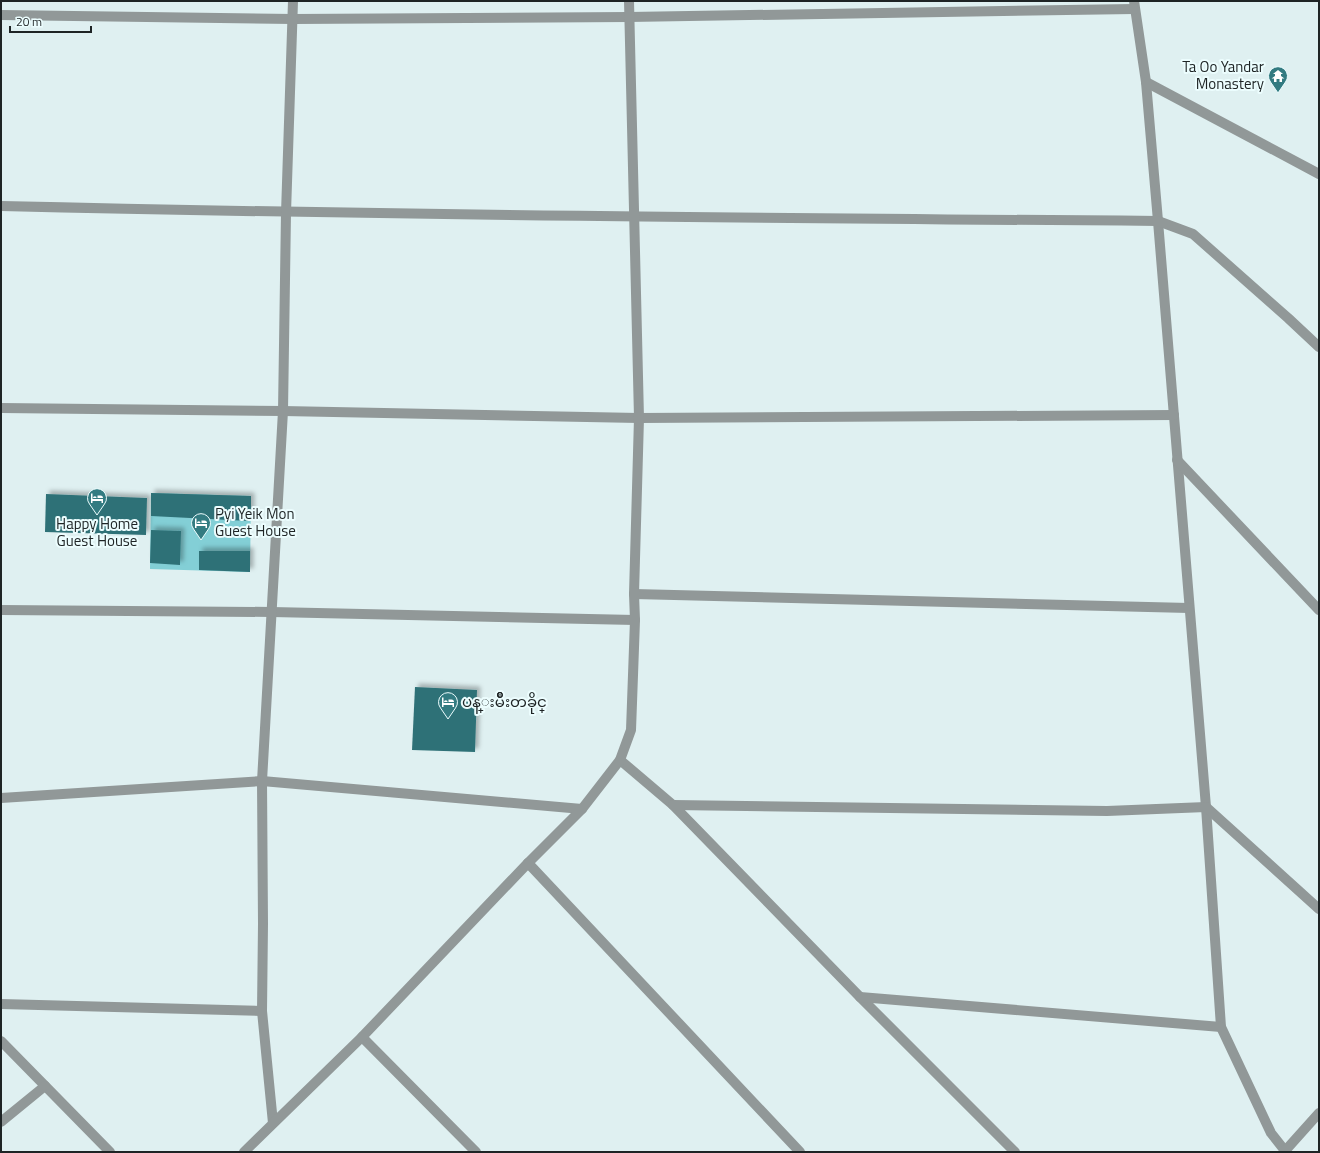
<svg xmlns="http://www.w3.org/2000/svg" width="1320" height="1153" font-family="'Titillium Web','Noto Sans Myanmar',sans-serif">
<defs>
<filter id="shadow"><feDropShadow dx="3.5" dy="-3.5" stdDeviation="2" flood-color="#0004"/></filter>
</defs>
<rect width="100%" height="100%" fill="#dff0f1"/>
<!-- green -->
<path fill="#83cfd6" d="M 151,493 L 251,496 L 250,572 L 150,569 Z"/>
<!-- building -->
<g fill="#2e7177" filter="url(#shadow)">
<path d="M 151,493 L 251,496 L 251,516 L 249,521 L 151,516 Z"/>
<path d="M 46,494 L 147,498 L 146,535 L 45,532 Z"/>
<path d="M 151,530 L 181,531 L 180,565 L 150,563 Z"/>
<path d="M 199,551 L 250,551 L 250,572 L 199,570 Z"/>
<path d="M 415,687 L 477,690 L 475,752 L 412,750 Z"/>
</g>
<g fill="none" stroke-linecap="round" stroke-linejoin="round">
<!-- minor -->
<g stroke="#919898" stroke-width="10">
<path d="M 1134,1 L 1146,82 L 1158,221 L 1206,807 L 1221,1027 L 1271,1133 L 1286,1152"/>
<path d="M 1,15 L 293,19 L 629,17 L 1134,9"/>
<path d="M 1146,82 L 1319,174"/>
<path d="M 1,206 C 387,215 772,218 1158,221 L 1193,234 L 1288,318 L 1319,347"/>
<path d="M 1,408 L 283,411 L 639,418 L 1174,415"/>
<path d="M 1177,460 L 1319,610"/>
<path d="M 634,594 L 1189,608"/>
<path d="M 1,610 L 272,612 L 635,620"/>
<path d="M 620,760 L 673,805 L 860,997 L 1015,1152"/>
<path d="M 1,798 L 262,781 L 582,809"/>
<path d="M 673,805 L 1107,811 L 1206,807 L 1319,909"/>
<path d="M 528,863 L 800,1152"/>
<path d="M 860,997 L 1221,1027"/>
<path d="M 1,1004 L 262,1011"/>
<path d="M 362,1037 L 476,1152"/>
<path d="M 1,1041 L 110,1152"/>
<path d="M 1,1122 L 45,1086"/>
<path d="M 273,1123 L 262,1011 L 263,924 L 262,781 L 283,411 L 286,213 L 293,1"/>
<path d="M 244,1152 L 362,1037 L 528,863 L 582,809 L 620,760 L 631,730 L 635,620 L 634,594 L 639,418 L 629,1"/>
<path d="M 1284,1152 L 1319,1113"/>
</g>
</g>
<!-- icons -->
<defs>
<g id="temple-pin" transform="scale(1)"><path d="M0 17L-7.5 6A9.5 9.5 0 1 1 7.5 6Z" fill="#337b81" stroke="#ecfdfe"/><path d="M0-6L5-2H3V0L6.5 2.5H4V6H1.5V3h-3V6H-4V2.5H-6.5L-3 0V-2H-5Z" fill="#fff"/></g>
<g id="hotel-pin" transform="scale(1)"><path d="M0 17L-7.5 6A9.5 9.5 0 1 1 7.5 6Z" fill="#337b81" stroke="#ecfdfe"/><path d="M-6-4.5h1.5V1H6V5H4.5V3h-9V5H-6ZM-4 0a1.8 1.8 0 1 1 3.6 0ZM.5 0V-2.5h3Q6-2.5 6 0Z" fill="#fff"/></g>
</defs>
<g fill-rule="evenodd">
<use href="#temple-pin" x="1278" y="76"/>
<use href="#hotel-pin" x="97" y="498"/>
<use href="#hotel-pin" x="201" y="523"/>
<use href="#hotel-pin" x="448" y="702"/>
</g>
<g text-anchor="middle" stroke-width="4" stroke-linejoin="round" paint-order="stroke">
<!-- poi labels -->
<g font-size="15" fill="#1e2425" stroke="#ecfdfe" text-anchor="start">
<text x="1264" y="72" text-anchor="end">Ta Oo Yandar<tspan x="1264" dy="17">Monastery</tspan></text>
<text x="215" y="519">Pyi Yeik Mon<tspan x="215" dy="17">Guest House</tspan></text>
<text x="97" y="529" text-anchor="middle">Happy Home<tspan x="97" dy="17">Guest House</tspan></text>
<text x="462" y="707">ပန္းမ်ိဳးတခိုင္</text>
</g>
</g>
<!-- border -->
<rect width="1320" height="1153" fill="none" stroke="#1e2425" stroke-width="4"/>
<!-- scale -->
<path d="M10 26v6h81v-6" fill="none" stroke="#1e2425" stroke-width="2"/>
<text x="16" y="26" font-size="12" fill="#1e2425" stroke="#ecfdfe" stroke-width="3" paint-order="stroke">20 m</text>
</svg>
